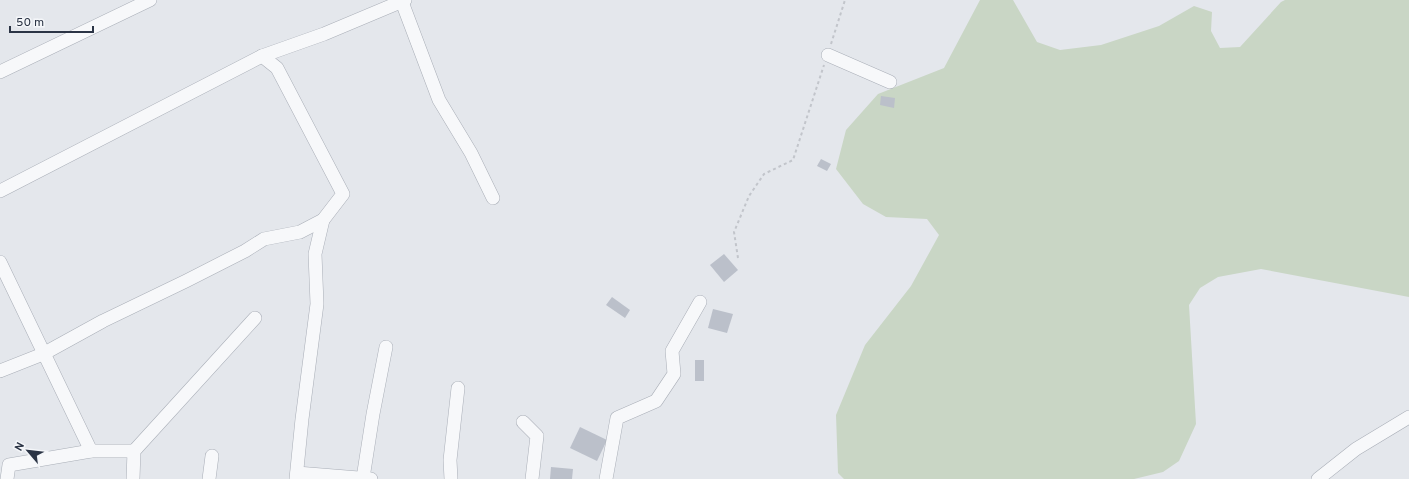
<svg xmlns="http://www.w3.org/2000/svg" width="1409" height="479" font-family="Overpass,sans-serif">
<rect width="100%" height="100%" fill="#e4e7ec"/>
<!-- green -->
<path fill="#c9d6c5" d="M 980,0 L 1013,0 L 1037,42 L 1060,50 L 1101,45 L 1159,26 L 1194,6 L 1212,12 L 1211,31 L 1220,48 L 1240,47 L 1281,2 L 1285,0 L 1409,0 L 1409,297 L 1261,269 L 1218,277 L 1200,288 L 1189,305 L 1196,424 L 1179,461 L 1163,472 L 1134,479 L 844,479 L 838,473 L 836,415 L 865,345 L 911,286 L 939,235 L 927,219 L 886,217 L 863,204 L 836,169 L 846,130 L 878,94 L 944,68 Z"/>
<!-- building -->
<g fill="#bbc0ca">
<path d="M 881,96 L 895,98 L 894,108 L 880,105 Z"/>
<path d="M 821,159 L 831,164 L 827,171 L 817,166 Z"/>
<path d="M 724,254 L 738,270 L 724,282 L 710,265 Z"/>
<path d="M 612,297 L 630,310 L 625,318 L 606,305 Z"/>
<path d="M 713,309 L 733,314 L 727,333 L 708,328 Z"/>
<rect x="695" y="360" width="9" height="21"/>
<path d="M 580,427 L 607,440 L 597,461 L 570,448 Z"/>
<path d="M 551,467 L 573,469 L 572,479 L 550,479 Z"/>
</g>
<g fill="none" stroke-linecap="round" stroke-linejoin="round">
<!-- street casing -->
<g stroke="#a9aeb7" stroke-width="14">
<g id="street">
<path d="M 402,2 L 439,100 L 471,153 L 493,198"/>
<path d="M 828,55 L 890,82"/>
<path d="M 0,72 L 150,0"/>
<path d="M 0,191 L 262,56 L 324,34 L 405,0"/>
<path d="M 0,262 L 91,451"/>
<path d="M 0,371 L 43,354 L 103,321 L 186,281 L 245,251 L 264,239 L 300,232 L 323,220 L 343,194 L 277,68 L 262,56"/>
<path d="M 523,422 L 537,436 L 532,479"/>
<path d="M 297,473 L 371,479"/>
<path d="M 363,478 L 373,414 L 386,347"/>
<path d="M 7,479 L 9,465 L 91,451 L 134,451"/>
<path d="M 133,479 L 134,451 L 255,318"/>
<path d="M 209,479 L 212,456"/>
<path d="M 296,479 L 302,419 L 317,304 L 315,254 L 323,220"/>
<path d="M 451,479 L 450,460 L 458,388"/>
<path d="M 606,479 L 617,418 L 656,401 L 674,374 L 672,351 L 700,302"/>
<path d="M 1318,479 L 1356,449 L 1409,417"/>
</g>
</g>
<!-- path -->
<g stroke="#c2c5cb" stroke-width="2" stroke-dasharray="3 3" stroke-linecap="butt">
<path d="M 831,44 L 845,0"/>
<path d="M 738,258 L 734,232 L 749,196 L 764,174 L 793,160 L 824,65"/>
</g>
<!-- street -->
<use href="#street" stroke="#f7f8fa" stroke-width="13"/>
</g>
<!-- north arrow -->
<g transform="translate(28 451) rotate(298)" stroke="#f4f6f9" stroke-width="3" paint-order="stroke">
<path d="M0-3L7 15L0 10L-7 15Z" fill="#2b3445"/>
<text y="-6" font-size="11" font-weight="bold" text-anchor="middle" fill="#2b3445">N</text>
</g>
<!-- scale -->
<path d="M10 26v6h83v-6" fill="none" stroke="#2b3445" stroke-width="2"/>
<text x="16" y="26" font-size="12" fill="#2b3445" stroke="#f4f6f9" stroke-width="3" paint-order="stroke">50 m</text>
</svg>
